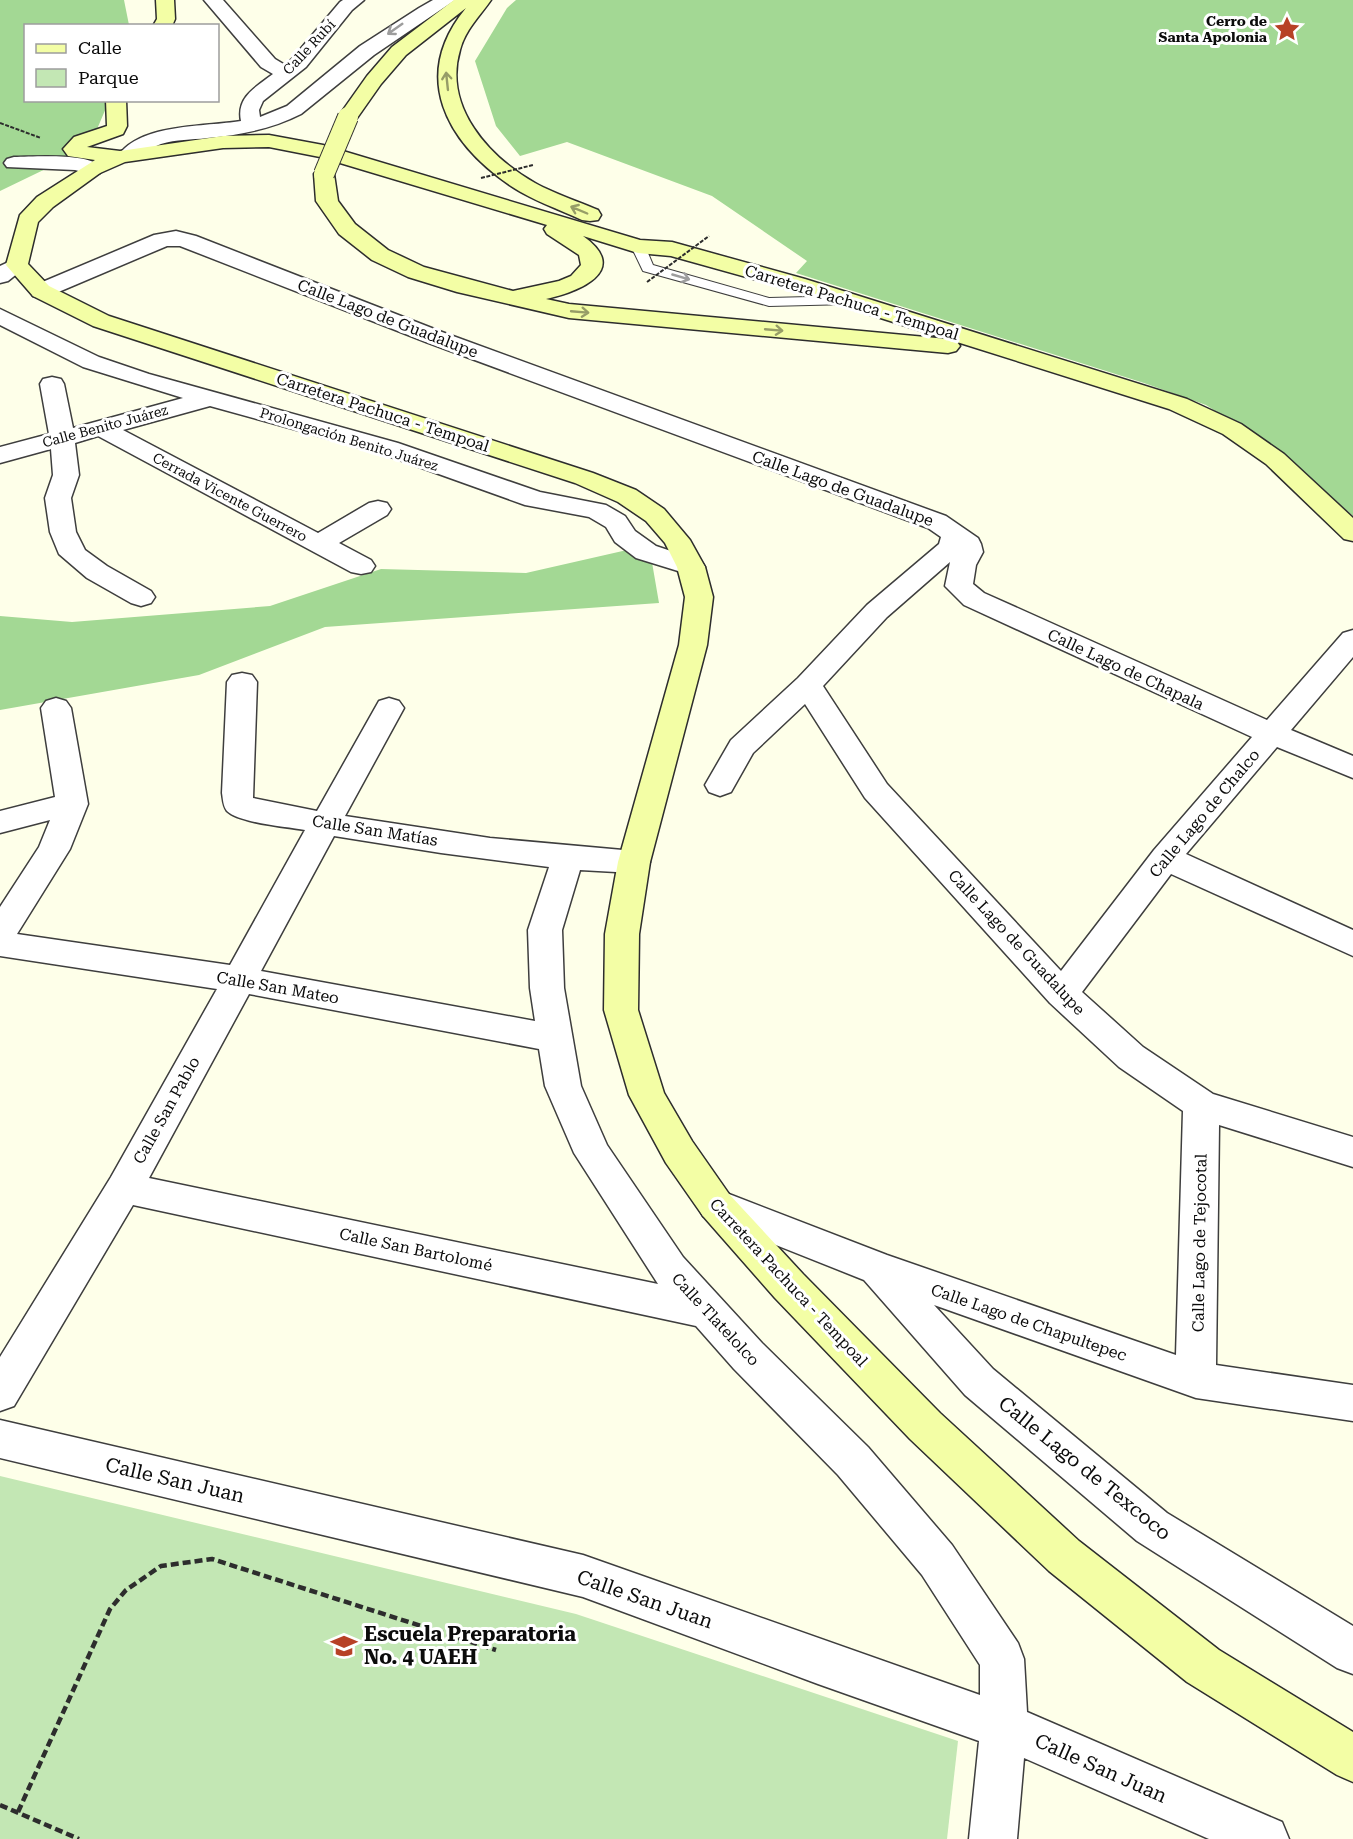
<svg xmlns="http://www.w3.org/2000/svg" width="1353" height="1839" font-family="'Roboto Serif',serif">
<rect width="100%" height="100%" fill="#feffe9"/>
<!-- green -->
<path fill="#c3e7b4" d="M 0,1476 L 576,1614 L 958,1741 L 947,1839 L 0,1839 Z"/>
<!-- forest -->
<g fill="#a3d894">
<path d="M 0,0 L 124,0 L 129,25 L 26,26 L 26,100 L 109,101 L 89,148 L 0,191 Z"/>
<path d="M 516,0 L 1353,0 L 1353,516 L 1284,455 L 1206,405 L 1144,383 L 796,273 L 807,261 L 712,196 L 567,142 L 520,156 L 496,126 L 475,61 L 507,8 Z"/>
<path d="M 649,545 L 659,603 L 325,627 L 199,675 L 0,710 L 0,616 L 72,622 L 270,606 L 381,569 L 526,573 Z"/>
</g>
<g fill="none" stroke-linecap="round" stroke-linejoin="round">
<!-- lane casing -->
<g stroke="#3e3e3e" stroke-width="2">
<path id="lane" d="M 638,242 L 645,246 L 653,265 L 769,298 L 850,296 L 857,300 L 850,304 L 769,306 L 643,271 L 631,246 Z"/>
</g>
<!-- street casing -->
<g stroke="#3e3e3e" stroke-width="3">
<g id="street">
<path d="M 204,0 L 223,0 L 275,59 L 285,65 L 292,59 L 340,2 L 343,0 L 364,0 L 352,10 L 306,67 L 263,101 L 259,110 L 260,117 L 287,106 L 360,46 L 419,8 L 433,0 L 455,0 L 374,55 L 301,114 C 272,129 240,135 207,138 C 192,140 176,139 161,144 C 146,149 137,164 121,160 L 118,156 C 141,123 205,127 241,121 C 236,97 256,87 273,74 L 261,67 Z"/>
<path d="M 14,157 C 34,157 92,152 103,169 L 100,173 L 93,175 L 75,170 L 7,167 L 4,163 L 7,159 Z"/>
<path d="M 176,231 L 196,236 L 442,332 L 946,516 L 978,538 L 981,544 L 983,552 L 976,565 L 973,584 L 984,593 L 1267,720 L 1343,633 L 1353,630 L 1353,657 L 1291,730 L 1353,756 L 1353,778 L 1277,747 L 1186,854 L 1353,930 L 1353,956 L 1171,874 L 1082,992 L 1143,1047 L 1213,1094 L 1353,1137 L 1353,1167 L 1219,1125 L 1216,1365 L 1353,1385 L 1353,1421 L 1196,1398 L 934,1305 L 993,1369 L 1167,1513 L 1353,1626 L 1353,1674 L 1337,1668 L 1137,1541 L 965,1395 L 864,1280 L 703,1216 L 697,1205 L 703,1194 L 716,1189 L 887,1255 L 1176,1355 L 1183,1111 L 1119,1067 L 1050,1003 L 865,798 L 805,704 L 753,753 L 731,792 L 720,796 L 709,792 L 705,785 L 731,740 L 798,678 L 867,605 L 939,544 L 941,537 L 928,528 L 426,342 L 180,246 L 167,246 L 49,296 L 41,298 L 33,296 L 30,291 L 33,286 L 154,235 ZM 950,562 L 945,586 L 964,605 L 1252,737 L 1154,850 L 1061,971 L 887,784 L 823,686 L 887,617 Z"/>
<path d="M 17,258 L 25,260 L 28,265 L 8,281 L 0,283 L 0,266 Z"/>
<path d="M 0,309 L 99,357 L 149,374 L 398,443 L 540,492 L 606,505 L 625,516 L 635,531 L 656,546 L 701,561 L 705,567 L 701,573 L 691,575 L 636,558 L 615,542 L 606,527 L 589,517 L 525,505 L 380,453 L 210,406 L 123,430 L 318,533 L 369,503 L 378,501 L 387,503 L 391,509 L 387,515 L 339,543 L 371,560 L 375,566 L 371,572 L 361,574 L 351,572 L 98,436 L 75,443 L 79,475 L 71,498 L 76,532 L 85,550 L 107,566 L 151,591 L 155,597 L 151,603 L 141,606 L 131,603 L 87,578 L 59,554 L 50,532 L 45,498 L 53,475 L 51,449 L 0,463 L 0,447 L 49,434 L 40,384 L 43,379 L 52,377 L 61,379 L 64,384 L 73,428 L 183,398 L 83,367 L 0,325 Z"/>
<path d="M 242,673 L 252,675 L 257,682 L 253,798 L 317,811 L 379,701 L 389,698 L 399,701 L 404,708 L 345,816 L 490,838 L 634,851 L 645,854 L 650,862 L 645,870 L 634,873 L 580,870 L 562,930 L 564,988 L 581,1086 L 607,1145 L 683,1257 L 762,1343 L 868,1447 L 952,1545 L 1018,1643 L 1024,1659 L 1027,1712 L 1282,1822 L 1289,1839 L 1209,1839 L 1024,1758 L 1017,1839 L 969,1839 L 979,1741 L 818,1684 L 583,1597 L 0,1458 L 0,1420 L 583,1555 L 980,1695 L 980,1665 L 922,1575 L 838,1475 L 734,1369 L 696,1326 L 133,1205 L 14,1406 L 0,1411 L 0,1357 L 111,1177 L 217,989 L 0,956 L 0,907 L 39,847 L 50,820 L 0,833 L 0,811 L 55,797 L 41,708 L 46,701 L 56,698 L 66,701 L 71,708 L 88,804 L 70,849 L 17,934 L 230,965 L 305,830 C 288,827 239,823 227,811 C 223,806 223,799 222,793 L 227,682 L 232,675 ZM 334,836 L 441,853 L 549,867 L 528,930 L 530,988 L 535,1021 L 261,971 ZM 249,994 L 539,1049 L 545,1086 L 574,1153 L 658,1284 L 149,1178 Z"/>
</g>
</g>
<!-- secondary casing -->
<g stroke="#2d2d2d" stroke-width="3">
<g id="secondary">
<path d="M 156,0 L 174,0 L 175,19 L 172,26 L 153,26 L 157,19 Z"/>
<path d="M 454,0 L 491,0 C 480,16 465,30 460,50 C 443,107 489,157 535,183 C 555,194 577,201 598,210 L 601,215 L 598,220 L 590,221 L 582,220 C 559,209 533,201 511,186 C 446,142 410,76 466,8 L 406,55 L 381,84 L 355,121 L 341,121 L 338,117 L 367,76 L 392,47 Z"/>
<path d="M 106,100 L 126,100 L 127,126 L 123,134 L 87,147 L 120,151 L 223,136 L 269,135 L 323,145 L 640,240 L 672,242 L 805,279 L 1187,399 L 1241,424 L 1284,454 L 1353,518 L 1353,541 L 1344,539 L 1266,464 L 1223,434 L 1169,409 L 957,342 L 960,346 L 956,351 L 948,353 L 569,318 L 457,292 L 408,277 L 372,260 L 339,234 L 316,201 L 314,174 L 317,170 L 324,168 L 331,170 L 334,174 L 338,201 L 355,224 L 388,250 L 424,267 L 513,291 L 559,281 L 571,276 L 581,265 L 579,255 L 547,234 L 544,229 L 547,225 L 320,157 L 269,147 L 223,148 L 125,162 L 100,173 L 53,207 L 38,222 L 28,264 L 49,286 L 109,316 L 593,473 L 636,490 L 664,509 L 690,540 L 705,567 L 713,597 L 707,645 L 650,862 L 639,934 L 638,1010 L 664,1093 L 692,1141 L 729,1194 L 803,1274 L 940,1413 L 1079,1541 L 1219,1650 L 1353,1732 L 1353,1782 L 1337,1775 L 1187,1682 L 1049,1571 L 910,1439 L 775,1298 L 703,1216 L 666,1163 L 629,1095 L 604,1010 L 605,934 L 618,862 L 679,645 L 685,597 L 677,567 L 665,543 L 646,521 L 618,502 L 575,483 L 93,326 L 33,296 L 6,265 L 20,215 L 37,197 L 95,160 L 68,156 L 63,149 L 74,137 L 107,126 ZM 583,236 L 638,253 L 671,256 L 789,289 L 947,339 L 569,304 L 546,299 C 578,292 632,271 583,236 Z"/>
</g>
</g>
<!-- path-far1 -->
<path stroke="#2d2d2d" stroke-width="2" stroke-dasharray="4 1.5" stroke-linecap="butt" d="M 0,123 L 41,138"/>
<!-- path -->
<g stroke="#2d2d2d" stroke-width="4.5" stroke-dasharray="8 4" stroke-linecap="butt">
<path d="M 0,1805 L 79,1839"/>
<path d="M 18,1812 L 110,1609 L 126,1590 L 161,1566 L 212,1559 L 496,1650"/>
</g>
<!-- lane -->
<use href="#lane" fill="#fff" fill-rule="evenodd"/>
<!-- street -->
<use href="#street" fill="#fff" fill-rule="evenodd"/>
<!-- secondary -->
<use href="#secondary" fill="#f3fea5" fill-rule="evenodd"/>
<!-- secondary-bridge casing -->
<g stroke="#2d2d2d" stroke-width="22" stroke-linecap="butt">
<path id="secondary-bridge" d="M 324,174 L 348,117"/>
</g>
<!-- path-bridge -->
<g stroke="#2d2d2d" stroke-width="2" stroke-dasharray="4 1.5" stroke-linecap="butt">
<path d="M 481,178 L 533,165"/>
<path d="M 647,282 L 709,236"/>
</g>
<!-- secondary-bridge -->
<use href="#secondary-bridge" stroke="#f3fea5" stroke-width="20"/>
</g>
<!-- one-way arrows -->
<defs><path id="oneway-shaft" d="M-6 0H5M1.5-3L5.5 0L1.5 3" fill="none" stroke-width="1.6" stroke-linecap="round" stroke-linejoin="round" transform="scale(1.5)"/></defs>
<g stroke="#9d9d9d">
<use href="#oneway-shaft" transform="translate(395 29) rotate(145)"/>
<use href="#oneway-shaft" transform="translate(681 277) rotate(16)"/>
</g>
<g stroke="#969d67">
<use href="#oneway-shaft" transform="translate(447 81) rotate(-96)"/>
<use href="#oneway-shaft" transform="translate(579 210) rotate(-157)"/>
<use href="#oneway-shaft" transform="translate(580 312) rotate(5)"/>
<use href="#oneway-shaft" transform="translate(774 330) rotate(5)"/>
</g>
<!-- icons -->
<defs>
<g id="sight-bare" transform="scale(2.07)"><path d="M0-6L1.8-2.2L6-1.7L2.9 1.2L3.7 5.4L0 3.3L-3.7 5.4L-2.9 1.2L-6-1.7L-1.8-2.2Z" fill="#b74126" stroke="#fff" stroke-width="2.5" paint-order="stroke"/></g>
<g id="school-bare" transform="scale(2.07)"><path d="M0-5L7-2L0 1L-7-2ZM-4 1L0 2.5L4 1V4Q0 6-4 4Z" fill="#b74126" stroke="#fff" stroke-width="2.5" paint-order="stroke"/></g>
</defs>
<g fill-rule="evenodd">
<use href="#sight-bare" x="1287" y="29"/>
<use href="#school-bare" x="344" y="1646"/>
</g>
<g text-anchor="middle" stroke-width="6" stroke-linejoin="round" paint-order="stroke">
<!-- far-poi labels -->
<g font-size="14" font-weight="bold" fill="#0b0b0b" stroke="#fff" text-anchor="end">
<text x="1267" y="26">Cerro de<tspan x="1267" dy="16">Santa Apolonia</tspan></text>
</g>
<!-- far-street labels -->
<g font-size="14" fill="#0b0b0b" stroke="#fff">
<text transform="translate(309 47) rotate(-47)" y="5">Calle Rubí</text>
<text transform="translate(105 426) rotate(-15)" y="5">Calle Benito Juárez</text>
<text transform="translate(349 439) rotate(17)" y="5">Prolongación Benito Juárez</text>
<text transform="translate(230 497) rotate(28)" y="5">Cerrada Vicente Guerrero</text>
</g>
<!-- street labels -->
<g font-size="16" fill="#0b0b0b" stroke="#fff">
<text transform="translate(852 302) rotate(17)" y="6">Carretera Pachuca - Tempoal</text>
<text transform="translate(388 318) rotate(21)" y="6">Calle Lago de Guadalupe</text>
<text transform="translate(383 412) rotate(18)" y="6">Carretera Pachuca - Tempoal</text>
<text transform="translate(843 488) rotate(20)" y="6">Calle Lago de Guadalupe</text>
<text transform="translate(1126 669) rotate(25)" y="6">Calle Lago de Chapala</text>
<text transform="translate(1204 813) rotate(-50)" y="6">Calle Lago de Chalco</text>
<text transform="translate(375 830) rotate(9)" y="6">Calle San Matías</text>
<text transform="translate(1017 942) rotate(47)" y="6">Calle Lago de Guadalupe</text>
<text transform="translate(278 987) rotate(10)" y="6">Calle San Mateo</text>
<text transform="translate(166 1110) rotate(-61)" y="6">Calle San Pablo</text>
<text transform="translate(1199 1243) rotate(-89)" y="6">Calle Lago de Tejocotal</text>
<text transform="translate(416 1249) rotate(12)" y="6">Calle San Bartolomé</text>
<text transform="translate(789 1282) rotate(47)" y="6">Carretera Pachuca - Tempoal</text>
<text transform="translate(716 1319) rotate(47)" y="6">Calle Tlatelolco</text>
<text transform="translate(1029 1322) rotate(19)" y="6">Calle Lago de Chapultepec</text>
</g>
<!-- near-street labels -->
<g font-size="20" fill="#0b0b0b" stroke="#fff">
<text transform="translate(1085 1468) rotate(39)" y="7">Calle Lago de Texcoco</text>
<text transform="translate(175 1480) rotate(13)" y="7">Calle San Juan</text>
<text transform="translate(645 1599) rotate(19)" y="7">Calle San Juan</text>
<text transform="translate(1101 1768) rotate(24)" y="7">Calle San Juan</text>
</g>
<!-- near-poi labels -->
<g font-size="20" font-weight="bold" fill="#0b0b0b" stroke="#fff" text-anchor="start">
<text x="364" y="1641">Escuela Preparatoria<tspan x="364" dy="23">No. 4 UAEH</tspan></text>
</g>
</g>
<!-- legend -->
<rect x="24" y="24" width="195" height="78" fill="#ffffff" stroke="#9d9d9d" stroke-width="1.5"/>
<rect x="36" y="44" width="30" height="9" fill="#f3fea5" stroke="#9d9d9d" stroke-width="1.5"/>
<text x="78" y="54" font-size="18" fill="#0b0b0b">Calle</text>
<rect x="36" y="69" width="30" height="18" fill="#c3e7b4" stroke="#9d9d9d" stroke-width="1.5"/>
<text x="78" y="84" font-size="18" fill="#0b0b0b">Parque</text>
</svg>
